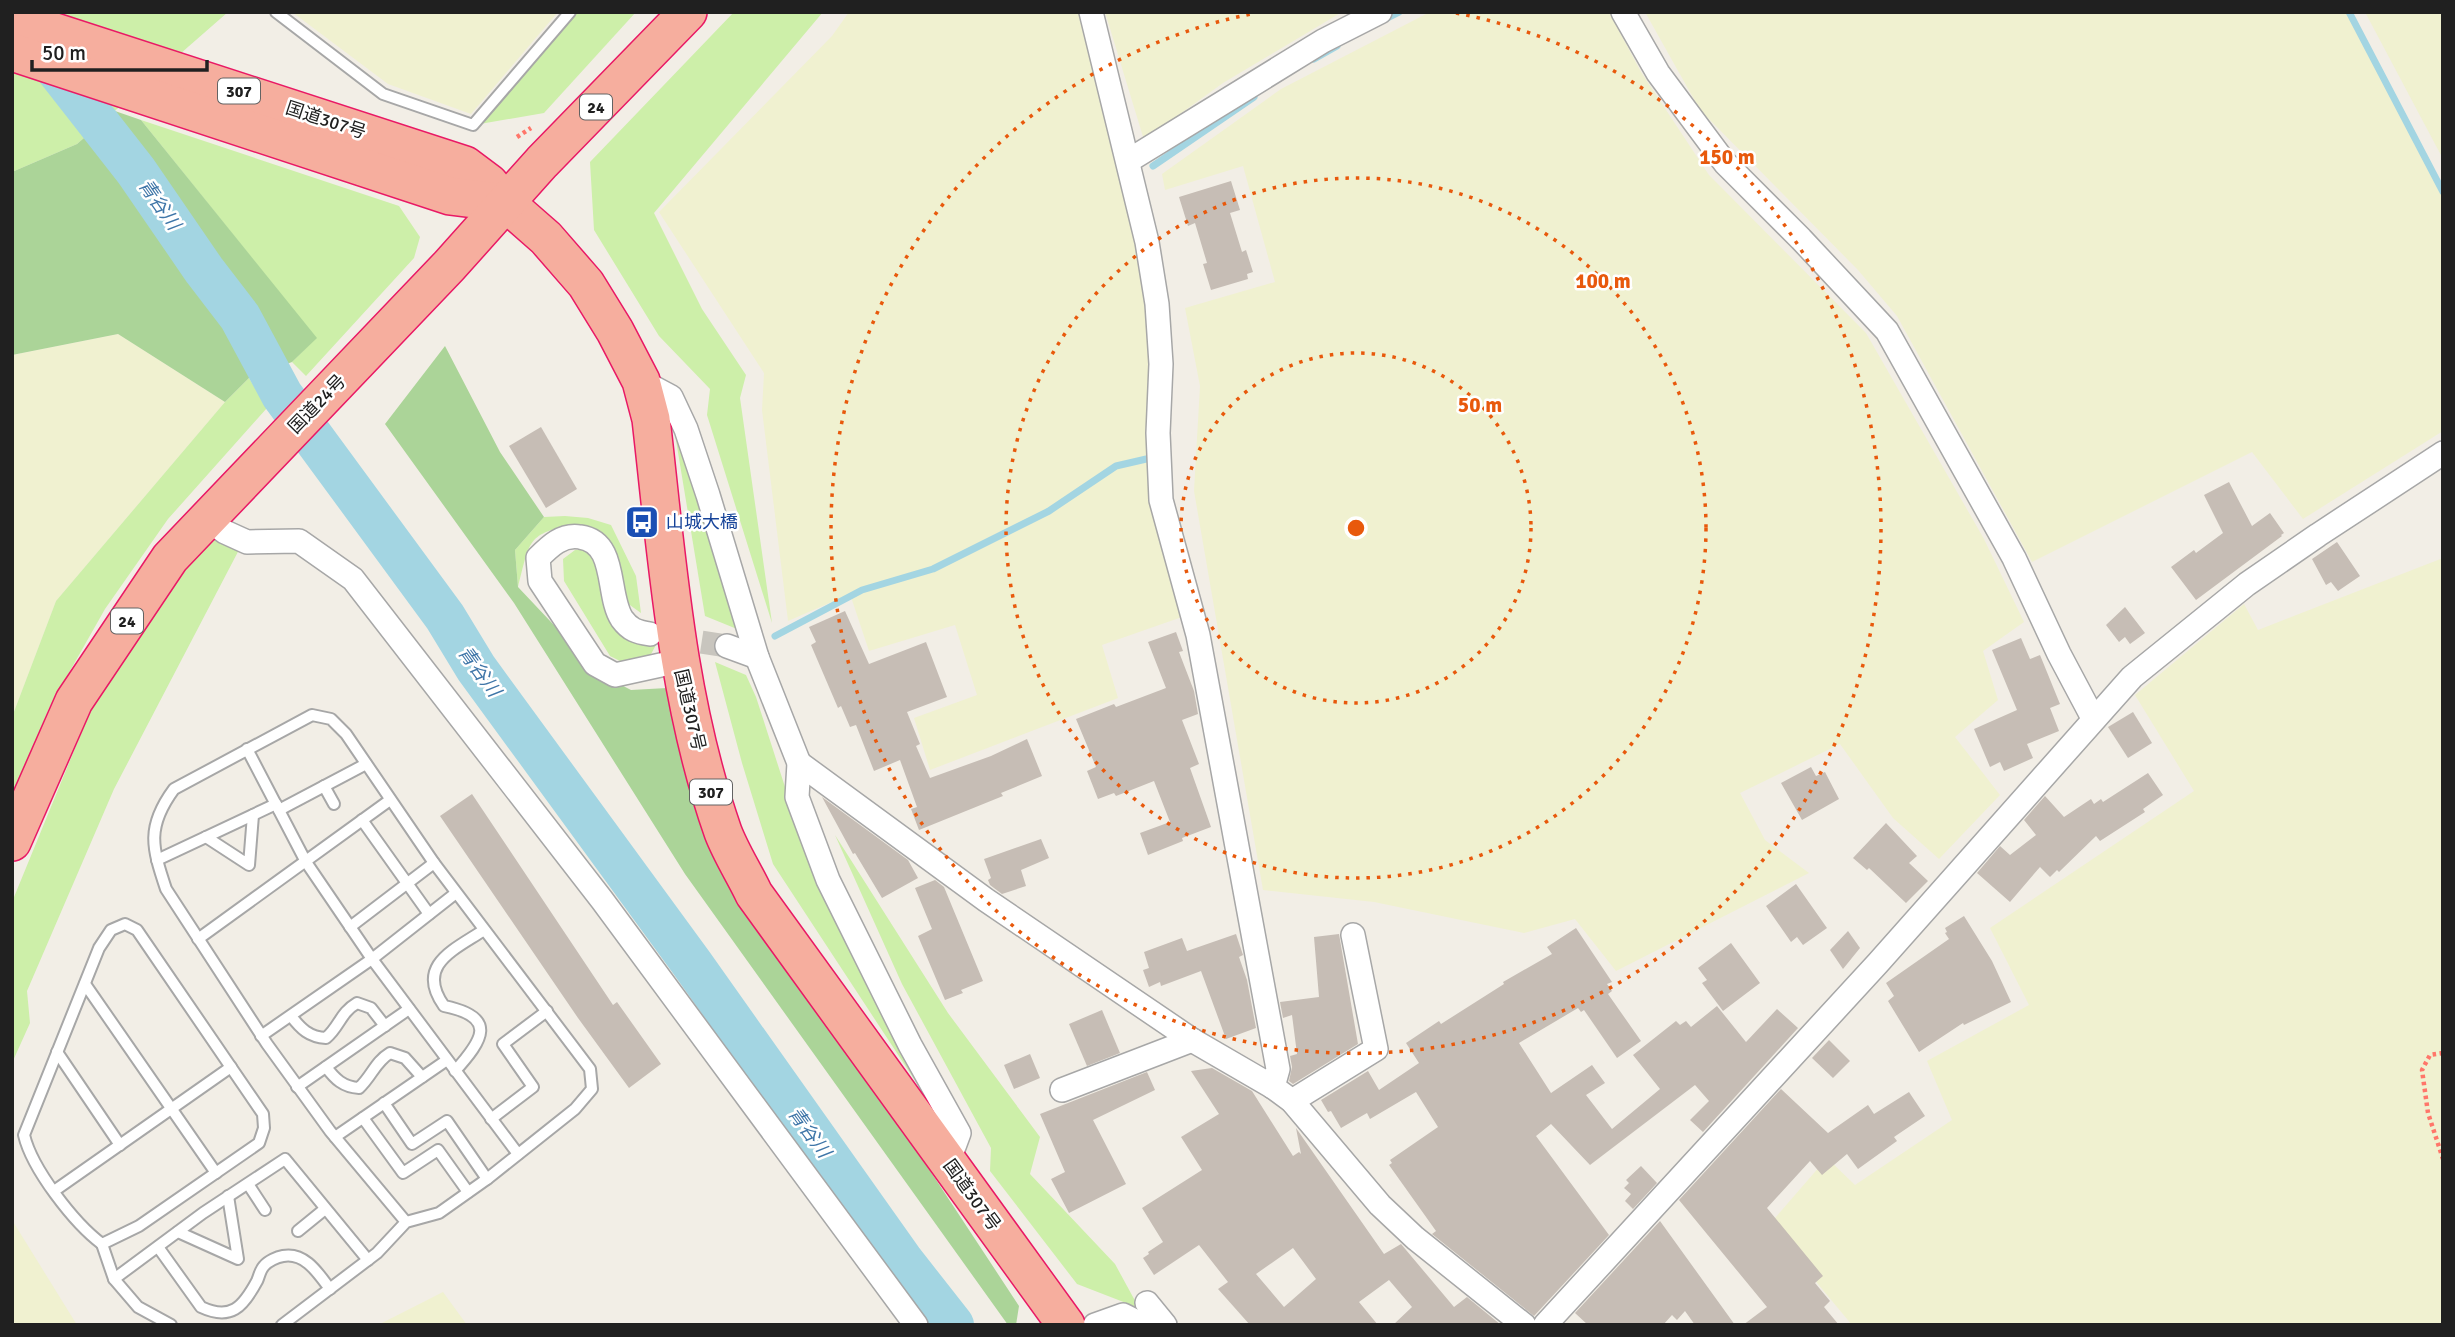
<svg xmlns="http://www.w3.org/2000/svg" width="2455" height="1337" font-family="Signika,'Noto Sans JP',sans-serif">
<rect width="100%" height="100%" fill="#f2eee6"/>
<!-- farmland -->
<g fill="#f0f1d0">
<path d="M 292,12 L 558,12 L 471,114 L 388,84 Z"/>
<path d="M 849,12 L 1085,12 L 1150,302 L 1182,617 L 1102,645 L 1118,698 L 930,770 L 914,718 L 977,695 L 955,625 L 869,651 L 850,594 L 788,621 L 762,410 L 764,373 L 659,212 L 832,36 Z"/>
<path d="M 1105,12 L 1342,12 L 1223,83 L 1144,140 Z"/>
<path d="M 1430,12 L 1609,12 L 1641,72 L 1709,175 L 1866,333 L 1984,539 L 2024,622 L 1983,651 L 1998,700 L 1955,737 L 2000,795 L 1939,859 L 1893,818 L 1840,744 L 1740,793 L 1765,840 L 1809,873 L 1616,971 L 1575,919 L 1524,933 L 1374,902 L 1263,890 L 1194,491 L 1200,386 L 1185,308 L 1275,282 L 1243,166 L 1165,190 L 1162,174 L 1281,89 Z"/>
<path d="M 1645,12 L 2347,12 L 2443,189 L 2443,431 L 2303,519 L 2252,452 L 2032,562 L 1897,316 L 1858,270 L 1700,110 Z"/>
<path d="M 2365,12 L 2443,12 L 2443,159 Z"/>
<path d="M 118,334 L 225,402 L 56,601 L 12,717 L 12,355 Z"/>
<path d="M 2443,558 L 2443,1325 L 1852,1325 L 1769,1225 L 1827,1158 L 1855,1185 L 1952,1120 L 1927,1061 L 2029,1005 L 1990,928 L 2194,791 L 2135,695 L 2244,604 L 2258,630 Z"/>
<path d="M 12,1220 L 77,1325 L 12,1325 Z"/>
<path d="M 443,1292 L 467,1325 L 378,1325 Z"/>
</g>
<!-- grass -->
<g fill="#cdefa9">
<path d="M 12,12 L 228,12 L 77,144 L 12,172 Z"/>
<path d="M 578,12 L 636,12 L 544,113 L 480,124 Z"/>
<path d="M 734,12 L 823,12 L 654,213 L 702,309 L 746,375 L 740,398 L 772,623 L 707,415 L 710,389 L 659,336 L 594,230 L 590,162 Z"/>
<path d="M 141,120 L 399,206 L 420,237 L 414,258 L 306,376 L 292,362 L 316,338 Z"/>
<path d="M 249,378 L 267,408 L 168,519 L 105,609 L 49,708 L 12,799 L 12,717 L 56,601 L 225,402 Z"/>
<path d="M 673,422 L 737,629 L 705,616 Z"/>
<path d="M 565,516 L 588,518 L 611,525 L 636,576 L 641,613 L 627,603 L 610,552 L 577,525 C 526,532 530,542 518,587 L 515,550 L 544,517 Z"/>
<path d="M 209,530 L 241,546 L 114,789 L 27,991 L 30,1023 L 12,1063 L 12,902 L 94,702 Z"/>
<path d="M 575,550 L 592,550 L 624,627 L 657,643 L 650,656 L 630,666 L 610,656 L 564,581 L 563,559 Z"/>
<path d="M 715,662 L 746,675 L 756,697 L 815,880 L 931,1105 L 773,864 L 742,763 Z"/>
<path d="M 835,835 L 948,1013 L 1040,1137 L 1030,1174 L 1115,1264 L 1139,1308 L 1077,1284 L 990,1171 L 991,1148 L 902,984 Z"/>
</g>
<!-- forest -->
<g fill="#abd498">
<path d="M 115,111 L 141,120 L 317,338 L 292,362 L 249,378 L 225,402 L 118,334 L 12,355 L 12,172 L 77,144 Z"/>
<path d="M 445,346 L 500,452 L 544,517 L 515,550 L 518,587 L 600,674 L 631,690 L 667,688 L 829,1017 L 1019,1306 L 1016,1325 L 1008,1325 L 685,874 L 514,603 L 385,424 Z"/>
</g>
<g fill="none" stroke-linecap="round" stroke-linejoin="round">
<!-- stream -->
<g stroke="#a3d5e2" stroke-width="7">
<path d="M 2349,12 L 2443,192"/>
<path d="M 1381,21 L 1399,12"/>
<path d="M 1314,59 L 1337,46"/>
<path d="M 1153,166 L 1254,97"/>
<path d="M 775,636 L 862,590 L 933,569 L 1049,511 L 1116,466 L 1155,457"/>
</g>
<!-- river -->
<path stroke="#a3d5e2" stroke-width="42" d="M 39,47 L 136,171 L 204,270 L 240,317 L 282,395 L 445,617 L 476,668 L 693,965 L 902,1260 L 953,1325"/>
</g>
<!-- building -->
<g fill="#c6bdb5" fill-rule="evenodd">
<path d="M 1231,181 L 1240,210 L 1230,213 L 1242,252 L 1246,250 L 1253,272 L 1247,274 L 1248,279 L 1211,290 L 1203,264 L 1207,263 L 1195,223 L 1188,226 L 1179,197 Z"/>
<path d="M 541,427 L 577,489 L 546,508 L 509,446 Z"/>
<path d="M 2229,482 L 2252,526 L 2270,513 L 2284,533 L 2281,535 L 2282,536 L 2196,600 L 2171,567 L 2194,550 L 2196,553 L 2223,533 L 2204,495 Z"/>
<path d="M 2337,542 L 2360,576 L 2338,591 L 2331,582 L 2326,585 L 2312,559 Z"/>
<path d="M 2125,607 L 2145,633 L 2130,644 L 2125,637 L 2119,642 L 2106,625 Z"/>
<path d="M 845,611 L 869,664 L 926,642 L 947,697 L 907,712 L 920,744 L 916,746 L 930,778 L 991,756 L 1027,739 L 1042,776 L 1001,793 L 1003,796 L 919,830 L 911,809 L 917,807 L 900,760 L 874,771 L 856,725 L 850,727 L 841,706 L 838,708 L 811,645 L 816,642 L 809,627 Z"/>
<path d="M 1176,632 L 1183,651 L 1179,652 L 1194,691 L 1198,714 L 1182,720 L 1199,764 L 1190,768 L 1211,827 L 1182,838 L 1183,841 L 1148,855 L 1140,833 L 1170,822 L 1154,781 L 1116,796 L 1114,793 L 1098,799 L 1087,771 L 1096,767 L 1076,719 L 1114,704 L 1116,707 L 1166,688 L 1148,642 Z"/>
<path d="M 2021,638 L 2030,659 L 2040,655 L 2060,704 L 2050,708 L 2059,731 L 2027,744 L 2033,758 L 2004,771 L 2000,762 L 1990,767 L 1974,729 L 2017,710 L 1992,650 Z"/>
<path d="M 2133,712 L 2152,743 L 2128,758 L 2108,727 Z"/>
<path d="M 1811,767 L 1816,776 L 1825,772 L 1839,799 L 1802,820 L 1781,783 Z"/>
<path d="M 2148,773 L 2163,795 L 2143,809 L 2145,812 L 2100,841 L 2096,836 L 2059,872 L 2057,870 L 2050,877 L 2040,867 L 2010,902 L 1977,873 L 2000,846 L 2010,855 L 2036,835 L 2024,820 L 2045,796 L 2064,817 L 2091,799 L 2094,804 L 2101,799 L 2103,802 Z"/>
<path d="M 472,794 L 613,1005 L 617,1002 L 661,1064 L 629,1088 L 578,1018 L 440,816 Z"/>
<path d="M 822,797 L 908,860 L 918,878 L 882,898 L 855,853 L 853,854 Z"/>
<path d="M 1886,823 L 1917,856 L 1909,863 L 1928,881 L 1906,903 L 1869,868 L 1867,870 L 1853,858 Z"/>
<path d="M 1041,839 L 1049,858 L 1021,870 L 1026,886 L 1002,894 L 990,885 L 988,880 L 991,878 L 984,859 Z"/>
<path d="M 935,880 L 944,887 L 983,981 L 961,990 L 963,993 L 945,1000 L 918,936 L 932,929 L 915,888 Z"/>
<path d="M 1796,884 L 1827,928 L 1803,945 L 1797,937 L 1791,942 L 1766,906 Z"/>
<path d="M 1964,916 L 1992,961 L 2011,1002 L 1964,1025 L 1963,1023 L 1919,1052 L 1888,1001 L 1894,996 L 1886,983 L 1949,939 L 1945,933 L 1947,932 L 1945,928 Z"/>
<path d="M 1576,928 L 1612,982 L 1607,984 L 1612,991 L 1608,994 L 1641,1041 L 1617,1058 L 1584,1010 L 1581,1012 L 1578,1008 L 1519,1043 L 1551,1093 L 1592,1065 L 1605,1083 L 1586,1095 L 1612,1129 L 1660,1089 L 1633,1055 L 1676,1021 L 1680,1025 L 1686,1021 L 1691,1027 L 1717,1006 L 1746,1042 L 1777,1009 L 1798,1028 L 1703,1132 L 1690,1120 L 1709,1101 L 1695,1085 L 1590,1165 L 1551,1124 L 1536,1136 L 1609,1235 L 1534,1316 L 1432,1234 L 1436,1231 L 1389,1165 L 1392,1163 L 1390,1160 L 1438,1127 L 1416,1092 L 1370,1119 L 1367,1113 L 1341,1128 L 1331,1111 L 1328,1112 L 1321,1100 L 1368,1071 L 1379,1090 L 1419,1063 L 1406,1043 L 1439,1021 L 1441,1024 L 1504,984 L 1503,982 L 1552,954 L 1547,947 Z"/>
<path d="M 1848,931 L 1860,948 L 1843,969 L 1830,950 Z"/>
<path d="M 1236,934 L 1243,955 L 1239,957 L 1247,980 L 1256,1028 L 1226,1039 L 1201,971 L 1161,986 L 1160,982 L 1149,987 L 1143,970 L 1149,968 L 1144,952 L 1182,938 L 1187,951 Z"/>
<path d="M 1339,934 L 1358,1044 L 1293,1084 L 1289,1081 L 1292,1067 L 1290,1056 L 1297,1054 L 1292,1015 L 1283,1018 L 1280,1002 L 1319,997 L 1314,937 Z"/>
<path d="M 1731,943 L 1760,983 L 1723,1011 L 1702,983 L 1707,980 L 1698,968 Z"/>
<path d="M 1102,1010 L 1120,1053 L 1087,1066 L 1069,1024 Z"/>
<path d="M 1829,1040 L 1850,1061 L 1833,1078 L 1812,1058 Z"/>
<path d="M 1030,1054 L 1040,1078 L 1014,1089 L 1004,1065 Z"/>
<path d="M 1212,1068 L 1252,1091 L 1293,1156 L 1299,1152 L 1301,1154 L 1296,1128 L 1384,1254 L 1401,1244 L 1454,1307 L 1467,1297 L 1501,1325 L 1393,1325 L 1412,1307 L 1389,1280 L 1359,1302 L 1378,1325 L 1250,1325 L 1218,1289 L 1228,1282 L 1199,1245 L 1154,1275 L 1143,1258 L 1149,1254 L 1148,1252 L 1163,1242 L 1142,1208 L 1202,1170 L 1181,1137 L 1219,1114 L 1191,1071 ZM 1293,1248 L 1316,1279 L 1284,1307 L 1256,1274 Z"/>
<path d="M 1147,1072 L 1155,1090 L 1093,1120 L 1126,1184 L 1069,1213 L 1051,1179 L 1065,1172 L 1040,1114 Z"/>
<path d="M 1781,1089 L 1828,1133 L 1868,1105 L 1874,1114 L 1909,1092 L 1925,1116 L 1894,1137 L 1897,1141 L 1858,1169 L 1847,1154 L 1822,1175 L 1810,1161 L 1767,1208 L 1823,1276 L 1815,1283 L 1830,1301 L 1824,1307 L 1839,1325 L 1743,1325 L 1767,1307 L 1679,1200 Z"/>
<path d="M 1641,1166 L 1657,1183 L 1633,1209 L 1625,1201 L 1631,1194 L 1624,1188 L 1629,1183 L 1626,1180 Z"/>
<path d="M 1660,1221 L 1735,1325 L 1695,1325 L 1685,1311 L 1677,1320 L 1672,1315 L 1663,1325 L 1588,1325 L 1575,1313 Z"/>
</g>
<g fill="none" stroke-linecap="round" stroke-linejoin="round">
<!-- minor-tunnel -->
<path stroke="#c8c5be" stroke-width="23" stroke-dasharray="23 11" stroke-linecap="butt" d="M 668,637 L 727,646"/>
<!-- service casing -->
<g stroke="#a7a7a7" stroke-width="14">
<g id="service">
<path d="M 276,12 L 383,94 L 473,125 L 570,12"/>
<path d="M 247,749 L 306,862 L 372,959 L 518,1154"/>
<path d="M 324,786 L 334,804"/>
<path d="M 279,810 L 366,764"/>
<path d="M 362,820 L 429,914"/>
<path d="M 206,837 L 249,865 L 253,815"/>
<path d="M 157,860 L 276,804"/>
<path d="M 125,924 L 137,930 L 263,1114 L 264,1128 L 259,1143 L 139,1226 L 102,1244 C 74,1223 32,1169 24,1135 L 99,948 L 111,930 Z"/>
<path d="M 350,927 L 434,863"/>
<path d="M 198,939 L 390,800"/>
<path d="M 85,984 L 216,1173"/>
<path d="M 291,1016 C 301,1029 309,1037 326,1038 C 340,1026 340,1013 357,1003 L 371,1008 L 385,1026"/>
<path d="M 261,1036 L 372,959 L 456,893"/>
<path d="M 57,1052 L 120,1145"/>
<path d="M 326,1067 C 335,1079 343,1087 359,1088 C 372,1076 375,1062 390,1053 L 405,1058 L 422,1077"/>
<path d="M 455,1071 C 483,1040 498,1017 444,1006 C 415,965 454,950 484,930"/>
<path d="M 297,1087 L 409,1009"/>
<path d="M 384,1103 L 412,1144 L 447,1121 L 487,1179"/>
<path d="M 363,1118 L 403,1173 L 438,1150 L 468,1192"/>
<path d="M 491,1119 L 533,1087 L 503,1044 L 547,1011"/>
<path d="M 335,1137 L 447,1060"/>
<path d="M 248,1184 L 265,1210"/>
<path d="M 54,1191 L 231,1067"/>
<path d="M 298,1231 L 325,1209"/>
<path d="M 178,1232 L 238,1259 L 228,1196"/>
<path d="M 102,1244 L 114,1279 L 138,1307 L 171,1325"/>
<path d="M 158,1247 L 201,1307 C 231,1321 243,1307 257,1281 C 259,1277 260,1270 264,1266 C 268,1261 277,1257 283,1256 C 305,1252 318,1273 330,1289"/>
<path d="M 114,1279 L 203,1213 L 285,1159 L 368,1260"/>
<path d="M 282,1325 L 377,1253 L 406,1222 L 439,1213 L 487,1179 L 575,1109 L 592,1089 L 590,1069 L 434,863 L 346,734 L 331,719 L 312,715 L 174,789 C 146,827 152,847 166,889 L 267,1044 L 330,1131 L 406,1222"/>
</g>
</g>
<!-- minor casing -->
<g stroke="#a7a7a7" stroke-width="26">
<g id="minor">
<path d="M 1091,12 L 1147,242 L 1157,304 L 1161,364 L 1158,433 L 1161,500 L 1198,635 L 1278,1069 L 1273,1087"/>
<path d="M 1623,12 L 1658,73 L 1725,163 L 1801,239 L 1887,331 L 2014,558 L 2059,654 L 2093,718"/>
<path d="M 1128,161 L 1323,41 L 1380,12"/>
<path d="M 641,381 L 671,397 L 686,429 L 708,495 L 757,657 L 799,763 L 797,797 L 828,880 L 910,1045 L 959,1133 L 952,1152 L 950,1165"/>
<path d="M 206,518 L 225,532 L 247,542 L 299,541 L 353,579 L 602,900 L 916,1325"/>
<path d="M 650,634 C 637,632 630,630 622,619 C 606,595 618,542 580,537 C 562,534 550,546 538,558 L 540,581 L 595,664 L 615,675 L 679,661"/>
<path d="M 727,646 L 757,657"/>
<path d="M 799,763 L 986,900 L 1192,1040 L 1273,1087 L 1292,1101 L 1380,1205 L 1415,1238 L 1524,1325"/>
<path d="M 1062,1090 L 1192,1040"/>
<path d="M 1292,1101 L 1376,1049 L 1353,935"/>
<path d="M 1147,1303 L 1165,1325"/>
<path d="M 1095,1325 L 1123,1315 L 1143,1325"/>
<path d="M 1545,1325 L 1878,963 L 2132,677 L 2247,584 L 2318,535 L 2443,453"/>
</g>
</g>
<!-- trunk casing -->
<g stroke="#e91965" stroke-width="40">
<g id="trunk">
<path d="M 12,18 L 465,165 L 489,183 L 506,203 L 546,238 L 586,284 L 615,331 L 641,381 L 651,419 C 667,558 676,698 723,832 C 731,853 744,873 754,894 L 1066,1325"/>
<path d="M 12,52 L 450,196 L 506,203"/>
<path d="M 12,842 L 74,701 L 170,558 L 449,266 L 542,162 L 688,12"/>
</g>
</g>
<!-- path -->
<g stroke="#ff766a" stroke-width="4.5" stroke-dasharray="3.5 3.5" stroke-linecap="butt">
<path d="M 517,137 L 531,128"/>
<path d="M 2443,1053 L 2430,1055 L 2422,1070 L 2428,1113 L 2443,1159"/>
</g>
<!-- service -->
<use href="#service" stroke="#fff" stroke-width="10"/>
<!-- minor -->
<use href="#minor" stroke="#fff" stroke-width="23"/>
<!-- trunk -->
<use href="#trunk" stroke="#f6ae9e" stroke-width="37"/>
</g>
<!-- distance rings -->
<g fill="none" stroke="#e8590c" stroke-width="3.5" stroke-dasharray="3.5 7">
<circle cx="1356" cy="528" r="175"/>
<circle cx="1356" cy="528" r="350"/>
<path d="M1456 13A525 525 0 1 1 1256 13"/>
</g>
<!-- icons -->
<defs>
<g id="bus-square" transform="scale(1.75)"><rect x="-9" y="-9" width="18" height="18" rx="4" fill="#1a4fb4" stroke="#fff"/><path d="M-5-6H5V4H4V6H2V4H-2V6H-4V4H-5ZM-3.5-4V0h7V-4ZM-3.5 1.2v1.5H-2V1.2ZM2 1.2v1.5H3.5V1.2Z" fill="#fff"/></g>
</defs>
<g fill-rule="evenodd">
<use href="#bus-square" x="642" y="522"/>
</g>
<g text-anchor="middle" stroke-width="5" stroke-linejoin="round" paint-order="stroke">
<!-- shield labels -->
<g fill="#fff" stroke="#636363" stroke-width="2">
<rect x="218" y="78.5" width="42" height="25" rx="5"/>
<rect x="580" y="94.5" width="32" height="25" rx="5"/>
<rect x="111" y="608.5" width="32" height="25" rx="5"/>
<rect x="690" y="779.5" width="42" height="25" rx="5"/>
</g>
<g font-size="16" font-weight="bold" fill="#202020">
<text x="239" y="97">307</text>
<text x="596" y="113">24</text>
<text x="127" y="627">24</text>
<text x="711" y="798">307</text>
</g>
<!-- street labels -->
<g font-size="18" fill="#202020" stroke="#fff">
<text transform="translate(326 120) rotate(18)" y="6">国道307号</text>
<text transform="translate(317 404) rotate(-46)" y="6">国道24号</text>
<text transform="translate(690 710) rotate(77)" y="6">国道307号</text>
<text transform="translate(972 1195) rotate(54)" y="6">国道307号</text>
</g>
<!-- transit labels -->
<g font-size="18" fill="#164399" stroke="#fff" text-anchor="start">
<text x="666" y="528">山城大橋</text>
</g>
<!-- water labels -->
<g font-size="19" font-style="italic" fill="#3f76a8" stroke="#fff">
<text transform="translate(160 204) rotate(55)" y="7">青谷川</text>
<text transform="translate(480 671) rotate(54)" y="7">青谷川</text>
<text transform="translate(810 1132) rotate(54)" y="7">青谷川</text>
</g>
</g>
<circle cx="1356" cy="528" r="10" fill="#e8590c" stroke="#fff" stroke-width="3.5"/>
<g font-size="21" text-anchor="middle" font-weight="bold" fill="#e8590c" stroke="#fff" stroke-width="5" stroke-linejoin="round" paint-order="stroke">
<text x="1727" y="164">150 m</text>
<text x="1603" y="288">100 m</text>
<text x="1480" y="412">50 m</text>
</g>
<!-- border -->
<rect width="2455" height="1337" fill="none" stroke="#202020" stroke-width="28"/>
<!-- scale -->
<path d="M32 60v10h175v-10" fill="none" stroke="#202020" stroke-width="3.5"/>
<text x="42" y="60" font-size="21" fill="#202020" stroke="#ffffff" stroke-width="5" paint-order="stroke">50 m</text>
</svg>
